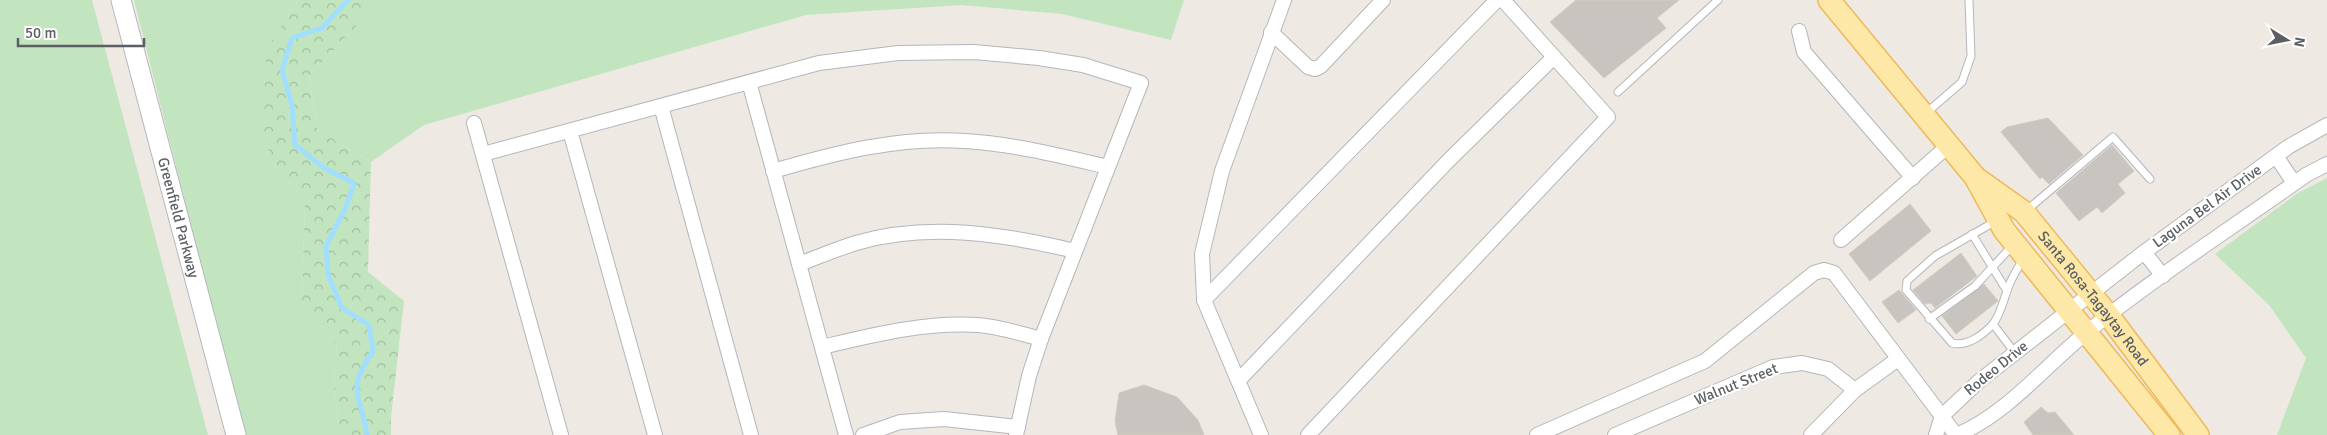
<svg xmlns="http://www.w3.org/2000/svg" width="2327" height="435" font-family="Signika,sans-serif">
<defs>
<pattern id="forest-crowns" width="20" height="18" patternUnits="userSpaceOnUse" patternTransform="scale(1.25)"><rect width="20" height="18" fill="#c2e5bf"/><path d="M2 6a3 3 0 1 1 6 0M12 15a3 3 0 1 1 6 0" fill="none" stroke="#a1bd9f"/></pattern>
</defs>
<rect width="100%" height="100%" fill="#eeeae3"/>
<!-- grass -->
<g fill="#c2e5bf">
<path d="M 0,0 L 92,0 L 208,435 L 0,435 Z"/>
<path d="M 134,0 L 298,0 L 266,50 L 274,164 L 305,200 L 302,302 L 337,346 L 334,384 L 340,435 L 244,435 Z"/>
<path d="M 381,0 L 1184,0 L 1171,40 L 1062,14 L 961,5 L 806,15 L 424,125 L 371,162 L 317,129 L 309,76 Z"/>
<path d="M 2327,178 L 2327,435 L 2277,435 L 2306,358 L 2269,305 L 2215,254 L 2298,193 Z"/>
</g>
<!-- forest -->
<path fill="url(#forest-crowns)" d="M 298,0 L 381,0 L 309,76 L 317,129 L 371,162 L 368,272 L 404,301 L 391,417 L 391,435 L 340,435 L 334,384 L 337,346 L 302,302 L 305,200 L 274,164 L 263,136 L 266,50 Z"/>
<g fill="none" stroke-linecap="round" stroke-linejoin="round">
<!-- stream -->
<path stroke="#a2defe" stroke-width="5" d="M 348,0 L 322,28 L 292,38 L 282,70 L 292,106 L 295,145 L 324,168 L 354,183 L 346,207 L 326,246 L 328,275 L 342,308 L 369,325 L 373,351 C 345,392 361,394 367,435"/>
</g>
<!-- building -->
<g fill="#c8c5c0" stroke="#d2cbc1">
<path d="M 1576,0 L 1679,0 L 1657,18 L 1666,28 L 1604,78 L 1550,22 Z"/>
<path d="M 2048,118 L 2083,155 L 2049,184 L 2042,177 L 2040,179 L 2001,132 L 2007,127 Z"/>
<path d="M 2112,145 L 2134,171 L 2118,184 L 2125,193 L 2102,213 L 2097,207 L 2079,221 L 2056,193 Z"/>
<path d="M 1910,204 L 1931,231 L 1870,281 L 1849,254 Z"/>
<path d="M 1961,253 L 1977,276 L 1935,308 L 1931,303 L 1925,304 L 1913,290 Z"/>
<path d="M 1984,284 L 1998,301 L 1956,334 L 1942,316 Z"/>
<path d="M 1899,290 L 1916,310 L 1898,323 L 1882,302 Z"/>
<path d="M 1144,385 L 1177,397 L 1198,420 L 1204,435 L 1118,435 L 1115,421 L 1119,393 Z"/>
<path d="M 2041,407 L 2048,413 L 2055,412 L 2074,435 L 2033,435 L 2024,422 Z"/>
</g>
<g fill="none" stroke-linecap="round" stroke-linejoin="round">
<!-- service casing -->
<g stroke="#b3b6ba" stroke-width="9">
<g id="service">
<path d="M 1618,92 L 1718,0"/>
<path d="M 1925,114 L 1962,82 L 1971,56 L 1969,0"/>
<path d="M 2027,210 L 2113,137 L 2150,179"/>
<path d="M 1996,221 L 1935,256 L 1907,281 L 1906,290 L 1952,343 C 1967,347 1983,335 1993,324 C 2000,315 2003,302 2007,291 C 2010,280 2017,270 2023,259"/>
<path d="M 1972,234 L 2007,291"/>
<path d="M 1929,319 L 1975,286 L 2013,245"/>
<path d="M 1993,324 L 2015,353"/>
</g>
</g>
<!-- minor casing -->
<g stroke="#b3b6ba" stroke-width="16">
<g id="minor">
<path d="M 1799,31 L 1804,52 L 1913,178"/>
<path d="M 1271,32 L 1308,67 L 1315,69 L 1321,66 L 1383,0"/>
<path d="M 749,82 L 846,435"/>
<path d="M 661,106 L 751,435"/>
<path d="M 474,123 L 561,435"/>
<path d="M 570,131 L 655,435"/>
<path d="M 483,154 L 819,63 L 898,53 L 974,52 L 1039,58 L 1083,65 L 1141,83 L 1041,339 L 1029,376 L 1016,435"/>
<path d="M 2276,156 L 2294,183"/>
<path d="M 773,171 C 835,153 900,136 965,141 C 1014,144 1061,156 1108,167"/>
<path d="M 1841,240 L 1949,145"/>
<path d="M 2144,252 L 2163,276"/>
<path d="M 799,264 C 818,257 837,249 856,243 C 928,222 1004,234 1075,251"/>
<path d="M 1204,300 L 1497,0"/>
<path d="M 822,347 C 873,335 924,322 977,325 C 998,326 1021,334 1041,339"/>
<path d="M 1239,380 L 1449,160 L 1554,57"/>
<path d="M 863,435 L 900,422 L 944,419 L 1018,427"/>
<path d="M 1261,435 L 1204,300 L 1202,254 L 1222,171 L 1284,0"/>
<path d="M 1308,435 L 1608,117 L 1503,0"/>
<path d="M 1537,435 L 1705,361 L 1814,273 L 1824,270 L 1834,273 L 1956,435"/>
<path d="M 1615,435 L 1773,367 L 1802,363 L 1828,369 L 1855,390"/>
<path d="M 1811,435 L 1855,390 L 1898,359"/>
<path d="M 1936,435 L 1942,416 L 1978,382 L 2139,256 L 2288,147 L 2327,125"/>
<path d="M 1957,435 C 2008,413 2045,366 2087,332 C 2157,276 2233,227 2306,175 L 2327,164"/>
</g>
</g>
<!-- secondary casing -->
<g stroke="#b4b8bd" stroke-width="21">
<g id="secondary">
<path id="s1" d="M 121,0 L 236,435"/>
</g>
</g>
<!-- primary casing -->
<g stroke="#f0b859" stroke-width="24">
<g id="primary">
<path d="M 1829,0 L 1975,177 L 2004,230 L 2169,435"/>
<path id="s2" d="M 1979,180 L 2024,212 L 2109,316 L 2198,435"/>
</g>
</g>
<!-- service -->
<use href="#service" stroke="#fff" stroke-width="7"/>
<!-- minor -->
<use href="#minor" stroke="#fff" stroke-width="14"/>
<!-- secondary -->
<use href="#secondary" stroke="#fff" stroke-width="19"/>
<!-- primary -->
<use href="#primary" stroke="#fee8a7" stroke-width="21"/>
</g>
<g text-anchor="middle" stroke-width="4.5" stroke-linejoin="round" paint-order="stroke">
<!-- street labels -->
<g font-size="15" fill="#5b5f63" stroke="#fff">
<text transform="translate(2207 206) rotate(-36)" y="5">Laguna Bel Air Drive</text>
<text dy="5" stroke="none"><textPath href="#s1" startOffset="225">Greenfield Parkway</textPath></text>
<text dy="5" stroke="none"><textPath href="#s2" startOffset="166">Santa Rosa-Tagaytay Road</textPath></text>
<text transform="translate(1996 368) rotate(-39)" y="5">Rodeo Drive</text>
<text transform="translate(1736 384) rotate(-22)" y="5">Walnut Street</text>
</g>
</g>
<!-- north arrow -->
<g transform="translate(2287 40) rotate(100)" stroke="#ffffff" stroke-width="4" paint-order="stroke">
<path d="M0-4L9 19L0 12L-9 19Z" fill="#5b5f63"/>
<text y="-8" font-size="14" font-weight="bold" text-anchor="middle" fill="#5b5f63">N</text>
</g>
<!-- scale -->
<path d="M18 38v8h126v-8" fill="none" stroke="#5b5f63" stroke-width="2.5"/>
<text x="25" y="38" font-size="15" fill="#5b5f63" stroke="#ffffff" stroke-width="4" paint-order="stroke">50 m</text>
</svg>
